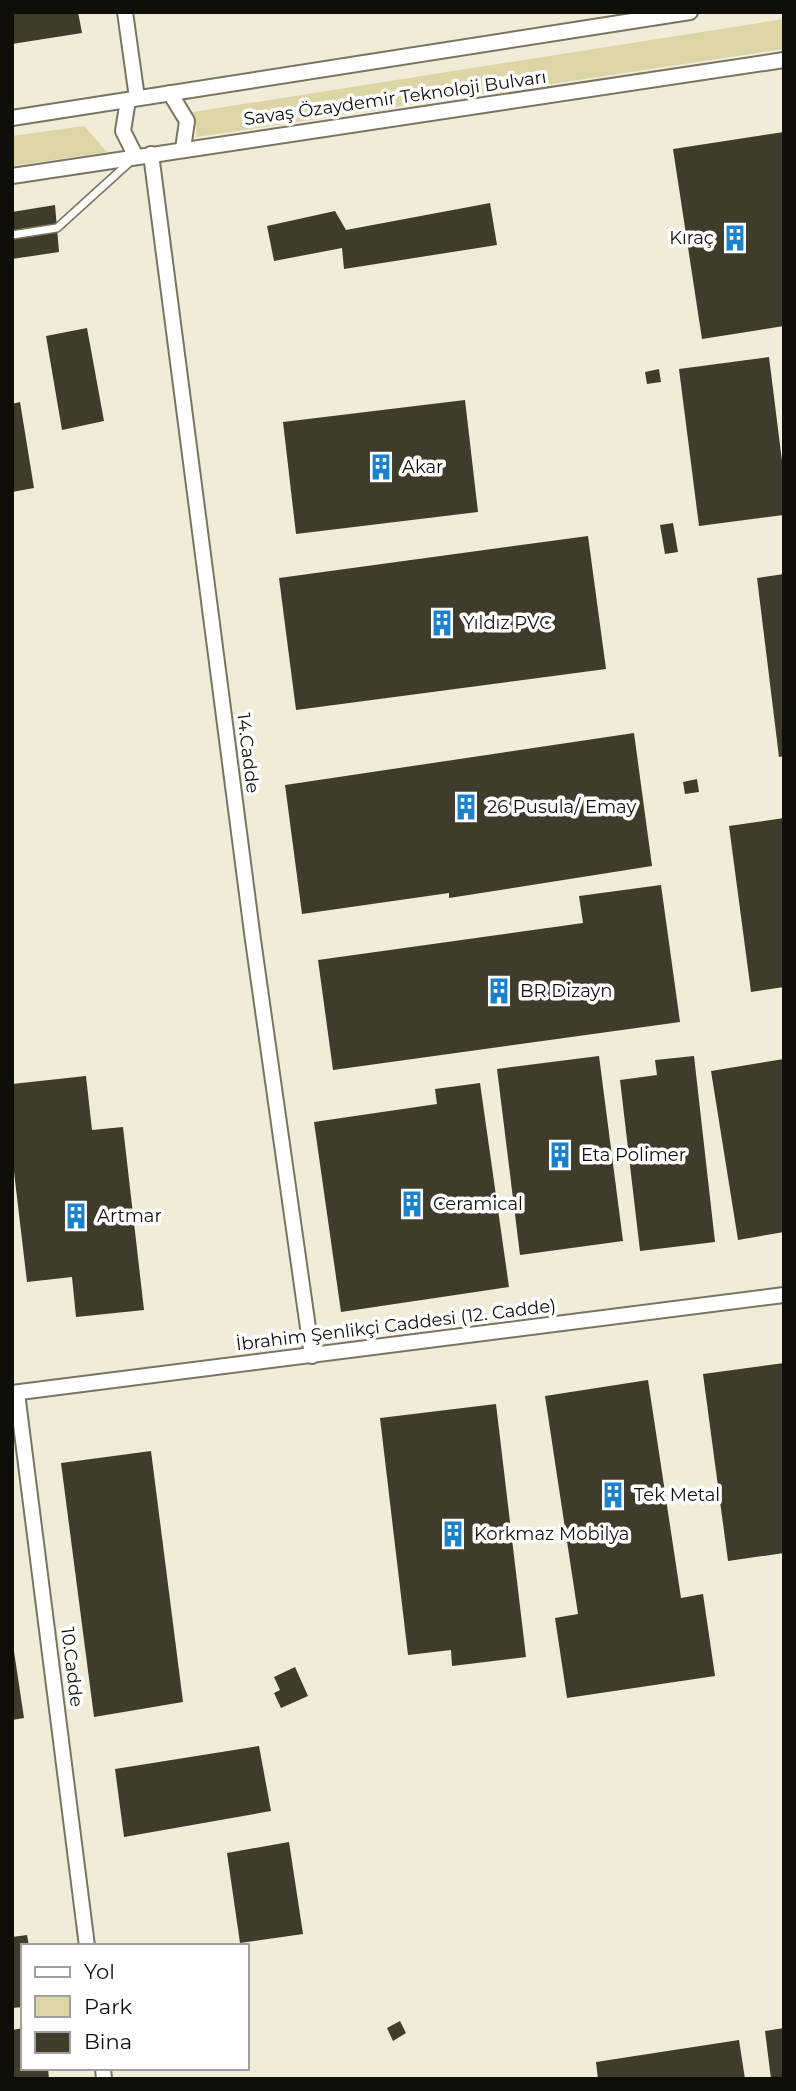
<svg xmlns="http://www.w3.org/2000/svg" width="796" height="2091" font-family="Montserrat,sans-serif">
<rect width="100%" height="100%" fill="#f0ecd8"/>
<!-- green -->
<g fill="#ddd5a6">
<path d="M 784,19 L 784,49 L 197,137 L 193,112 Z"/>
<path d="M 84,126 L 107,152 L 12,166 L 12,136 Z"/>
</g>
<!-- building -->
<g fill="#3f3c2c">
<path d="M 12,12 L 78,12 L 82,33 L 12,44 Z"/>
<path d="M 784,132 L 784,326 L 702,339 L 673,149 Z"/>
<path d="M 490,203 L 497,245 L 344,269 L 342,248 L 274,261 L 267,226 L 335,211 L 346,230 Z"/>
<path d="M 55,205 L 59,252 L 12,259 L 12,212 Z"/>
<path d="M 87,328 L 104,421 L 62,430 L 46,336 Z"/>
<path d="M 769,357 L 784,477 L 784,515 L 699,526 L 679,369 Z"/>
<path d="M 659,369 L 661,382 L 647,384 L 645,372 Z"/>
<path d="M 465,400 L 478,512 L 296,534 L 283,422 Z"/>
<path d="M 20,402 L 34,488 L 12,492 L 12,404 Z"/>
<path d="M 673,523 L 678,552 L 665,554 L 660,525 Z"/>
<path d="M 588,536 L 606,669 L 296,710 L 279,578 Z"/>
<path d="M 784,574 L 784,756 L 779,757 L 757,578 Z"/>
<path d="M 634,733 L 652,866 L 449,898 L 449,893 L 302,914 L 285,785 Z"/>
<path d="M 697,779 L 699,792 L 685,794 L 683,782 Z"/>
<path d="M 784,818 L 784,987 L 751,992 L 729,826 Z"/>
<path d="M 661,885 L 680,1022 L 333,1070 L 318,960 L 583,923 L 579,896 Z"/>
<path d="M 599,1056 L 623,1241 L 520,1255 L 497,1069 Z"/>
<path d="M 694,1056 L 715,1242 L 640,1251 L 620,1080 L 657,1075 L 655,1060 Z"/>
<path d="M 784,1059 L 784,1232 L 738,1240 L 711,1071 Z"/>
<path d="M 86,1076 L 92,1130 L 123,1127 L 144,1310 L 76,1317 L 72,1277 L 27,1282 L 12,1155 L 12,1084 Z"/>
<path d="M 480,1083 L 509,1287 L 341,1312 L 314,1122 L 437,1104 L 435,1089 Z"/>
<path d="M 784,1363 L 784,1553 L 728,1561 L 703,1374 Z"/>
<path d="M 648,1380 L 681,1598 L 703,1594 L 715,1676 L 567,1698 L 555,1618 L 578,1614 L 545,1396 Z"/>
<path d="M 496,1404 L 526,1657 L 452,1666 L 451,1650 L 408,1655 L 380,1418 Z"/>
<path d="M 151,1451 L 183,1702 L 94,1717 L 61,1463 Z"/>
<path d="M 12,1638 L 24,1718 L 12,1720 Z"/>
<path d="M 295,1667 L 308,1696 L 281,1708 L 274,1693 L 280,1690 L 274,1677 Z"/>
<path d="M 259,1746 L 271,1811 L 124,1837 L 115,1769 Z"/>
<path d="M 289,1842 L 303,1934 L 240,1943 L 227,1853 Z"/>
<path d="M 27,1935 L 29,1946 L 23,1946 L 23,2007 L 12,2008 L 12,1937 Z"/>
<path d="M 400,2021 L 406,2033 L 393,2041 L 387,2028 Z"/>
<path d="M 23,2028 L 23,2068 L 48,2068 L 49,2079 L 12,2079 L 12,2030 Z"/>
<path d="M 784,2028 L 784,2079 L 771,2079 L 765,2031 Z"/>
<path d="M 739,2040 L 745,2079 L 598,2079 L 596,2062 Z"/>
</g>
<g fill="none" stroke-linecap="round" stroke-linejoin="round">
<!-- lane casing -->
<g stroke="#797563" stroke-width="10">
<path id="lane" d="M 12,235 L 57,228 L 132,160"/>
</g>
<!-- street casing -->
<g stroke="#797563" stroke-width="18">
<g id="street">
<path d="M 125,12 L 137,98"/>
<path d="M 170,93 L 187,121 L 183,149"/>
<path d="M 128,100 L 123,131 L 136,157"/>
<path d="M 12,118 L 690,12"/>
<path d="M 151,154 L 253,940 L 312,1356"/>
<path d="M 12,176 L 784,60"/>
<path d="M 12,1393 L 784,1295"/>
<path d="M 17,1393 L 87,1946"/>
<path d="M 103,2068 L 104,2079"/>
</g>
</g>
<!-- lane -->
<use href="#lane" stroke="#fff" stroke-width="7"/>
<!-- street -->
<use href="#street" stroke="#fff" stroke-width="14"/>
</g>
<!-- icons -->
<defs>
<g id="building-bare" transform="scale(2.1)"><path d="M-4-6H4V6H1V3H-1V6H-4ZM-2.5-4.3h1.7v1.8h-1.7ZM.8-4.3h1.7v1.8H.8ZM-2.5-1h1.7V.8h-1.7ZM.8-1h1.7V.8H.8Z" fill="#1a82cd" stroke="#fff" stroke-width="2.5" paint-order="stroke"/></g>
</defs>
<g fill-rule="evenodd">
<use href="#building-bare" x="735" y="238"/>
<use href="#building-bare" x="381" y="467"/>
<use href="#building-bare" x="442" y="623"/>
<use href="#building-bare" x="466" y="807"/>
<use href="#building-bare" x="499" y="991"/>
<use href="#building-bare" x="560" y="1155"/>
<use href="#building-bare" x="412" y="1204"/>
<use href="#building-bare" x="76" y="1216"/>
<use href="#building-bare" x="613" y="1495"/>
<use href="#building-bare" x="453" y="1534"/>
</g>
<g text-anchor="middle" stroke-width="7" stroke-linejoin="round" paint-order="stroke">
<!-- street labels -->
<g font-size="18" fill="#100e08" stroke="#fff">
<text transform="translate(395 98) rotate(-8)" y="6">Savaş Özaydemir Teknoloji Bulvarı</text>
<text transform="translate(248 753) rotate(83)" y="6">14.Cadde</text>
<text transform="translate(396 1325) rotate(-7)" y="6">İbrahim Şenlikçi Caddesi (12. Cadde)</text>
<text transform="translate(72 1667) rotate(83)" y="6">10.Cadde</text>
</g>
<!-- poi labels -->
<g font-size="18" fill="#100e08" stroke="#fff" text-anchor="start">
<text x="714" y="244" text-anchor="end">Kıraç</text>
<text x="402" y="473">Akar</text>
<text x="463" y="629">Yıldız PVC</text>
<text x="487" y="813">26 Pusula/ Emay</text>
<text x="520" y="997">BR Dizayn</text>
<text x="581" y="1161">Eta Polimer</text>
<text x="433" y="1210">Ceramical</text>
<text x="97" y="1222">Artmar</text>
<text x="634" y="1501">Tek Metal</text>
<text x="474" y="1540">Korkmaz Mobilya</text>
</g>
</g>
<!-- border -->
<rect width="796" height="2091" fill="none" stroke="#100e08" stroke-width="28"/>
<!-- legend -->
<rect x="21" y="1944" width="228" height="126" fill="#ffffff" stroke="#9f9f9c" stroke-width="2"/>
<rect x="35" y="1967" width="35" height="10" fill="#ffffff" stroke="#9f9f9c" stroke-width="2"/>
<text x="84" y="1979" font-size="21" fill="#100e08">Yol</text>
<rect x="35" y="1996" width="35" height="21" fill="#ddd5a6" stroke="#9f9f9c" stroke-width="2"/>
<text x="84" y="2014" font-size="21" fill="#100e08">Park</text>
<rect x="35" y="2032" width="35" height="21" fill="#3f3c2c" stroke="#9f9f9c" stroke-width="2"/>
<text x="84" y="2049" font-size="21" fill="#100e08">Bina</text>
</svg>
